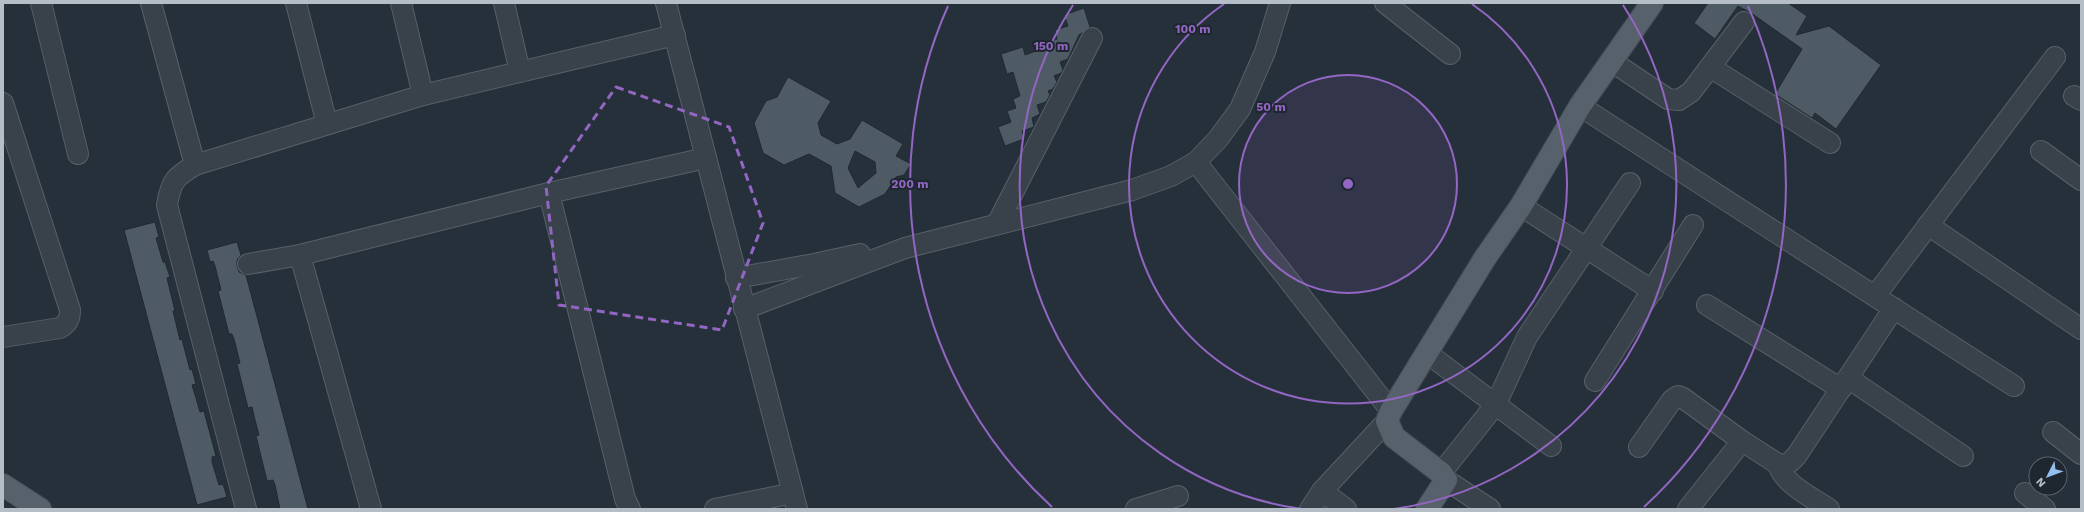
<svg xmlns="http://www.w3.org/2000/svg" width="2084" height="512" font-family="'Work Sans',sans-serif">
<rect width="100%" height="100%" fill="#26303b"/>
<!-- building -->
<g fill="#4e5b65" stroke="#202932" fill-rule="evenodd">
<path d="M 1708,3 L 1788,3 L 1807,16 L 1796,35 L 1829,26 L 1881,65 L 1836,129 L 1815,113 L 1812,118 L 1775,94 L 1802,49 L 1751,13 L 1738,6 L 1715,39 L 1694,23 Z"/>
<path d="M 1084,8 L 1090,27 L 1079,35 L 1068,59 L 1060,62 L 1063,70 L 1061,73 L 1054,76 L 1057,82 L 1053,89 L 1048,91 L 1050,95 L 1046,102 L 1037,105 L 1040,114 L 1032,118 L 1034,127 L 1022,131 L 1024,139 L 1005,146 L 998,127 L 1011,122 L 1007,111 L 1016,108 L 1013,99 L 1020,96 L 1013,72 L 1007,74 L 1001,54 L 1023,47 L 1025,55 L 1050,46 L 1049,42 L 1057,39 L 1055,30 L 1068,26 L 1064,15 Z"/>
<path d="M 788,77 L 831,101 L 818,123 L 821,135 L 837,144 L 850,139 L 862,120 L 903,144 L 896,156 L 911,164 L 904,175 L 896,177 L 885,194 L 859,207 L 835,193 L 831,166 L 809,154 L 784,165 L 763,153 L 754,123 L 766,101 L 777,97 ZM 855,151 L 875,162 L 876,173 L 858,188 L 848,168 Z"/>
<path d="M 155,222 L 159,237 L 156,238 L 163,262 L 165,262 L 170,277 L 167,278 L 175,311 L 173,311 L 180,340 L 182,339 L 190,370 L 192,369 L 196,384 L 192,385 L 196,398 L 200,412 L 204,411 L 216,456 L 212,457 L 212,462 L 219,485 L 223,484 L 227,497 L 197,505 L 124,230 Z"/>
<path d="M 237,242 L 241,255 L 237,260 L 237,266 L 239,272 L 246,275 L 308,509 L 280,509 L 275,485 L 273,480 L 267,481 L 256,436 L 259,435 L 255,420 L 252,407 L 248,408 L 237,364 L 240,363 L 234,339 L 232,334 L 229,334 L 218,291 L 221,290 L 215,266 L 213,261 L 210,262 L 207,250 Z"/>
</g>
<g fill="none" stroke-linecap="round" stroke-linejoin="round">
<!-- minor casing -->
<g stroke="#576069" stroke-width="22">
<g id="minor">
<path d="M 41,3 L 78,154"/>
<path d="M 151,3 L 195,165"/>
<path d="M 296,3 L 327,124"/>
<path d="M 401,3 L 423,95"/>
<path d="M 504,3 L 520,72"/>
<path d="M 666,3 L 797,509"/>
<path d="M 1385,3 L 1450,54"/>
<path d="M 1611,61 L 1668,99 L 1679,100 L 1691,92 L 1744,22"/>
<path d="M 1710,67 L 1830,143"/>
<path d="M 2074,96 L 2081,100"/>
<path d="M 3,103 L 70,310 C 70,319 68,323 60,328 L 3,337"/>
<path d="M 1580,106 L 2014,386"/>
<path d="M 2041,151 L 2081,180"/>
<path d="M 1196,162 L 1391,411"/>
<path d="M 549,193 L 625,499 L 630,509"/>
<path d="M 1521,206 L 1653,291"/>
<path d="M 997,224 L 1092,38"/>
<path d="M 1928,225 L 2081,329"/>
<path d="M 300,255 L 371,509"/>
<path d="M 248,264 L 300,255 L 549,193 L 706,158"/>
<path d="M 736,278 L 814,264 L 860,254"/>
<path d="M 1875,296 L 2055,57"/>
<path d="M 1707,305 L 1841,389"/>
<path d="M 744,309 L 905,248 L 1132,190 L 1171,176 L 1196,162 L 1218,139 L 1240,109 L 1265,52 L 1280,3"/>
<path d="M 1427,353 L 1551,446"/>
<path d="M 1848,378 L 1963,456"/>
<path d="M 1595,381 L 1693,225"/>
<path d="M 2053,432 L 2081,454"/>
<path d="M 1639,447 L 1672,400 L 1678,396 L 1683,398 L 1742,441 L 1778,464 C 1787,466 1791,462 1797,455 L 1894,308"/>
<path d="M 1778,464 C 1784,485 1812,497 1829,509"/>
<path d="M 1441,473 L 1496,404 L 1527,337 L 1630,183"/>
<path d="M 1446,480 L 1490,509"/>
<path d="M 1322,491 L 1346,509"/>
<path d="M 2025,493 L 2045,509"/>
<path d="M 246,509 L 167,205 C 171,181 175,177 195,165 L 423,95 L 675,35"/>
<path d="M 715,509 L 793,493"/>
<path d="M 1136,509 L 1178,496"/>
<path d="M 1310,509 L 1322,491 L 1387,421"/>
<path d="M 1688,509 L 1742,441"/>
</g>
</g>
<!-- major casing -->
<g stroke="#424b54" stroke-width="24">
<g id="major">
<path d="M 3,485 L 40,509"/>
<path d="M 1427,509 L 1446,480 L 1441,473 L 1394,437 L 1387,421 L 1391,411 L 1485,258 L 1521,206 L 1580,106 L 1652,3"/>
</g>
</g>
<!-- minor -->
<use href="#minor" stroke="#39424b" stroke-width="20"/>
<!-- major -->
<use href="#major" stroke="#57616b" stroke-width="22"/>
</g>
<!-- marked area -->
<path fill="none" stroke="#9266c2" stroke-width="3" stroke-dasharray="8 5" stroke-linejoin="round" d="M 616,87 L 729,127 L 763,223 L 722,330 L 559,305 L 546,186 Z"/>
<!-- distance rings -->
<circle cx="1348" cy="184" r="109" fill="#9266c2" fill-opacity=".12"/>
<g fill="none" stroke="#9266c2" stroke-width="2">
<circle cx="1348" cy="184" r="109"/>
<path d="M1472 4A219 219 0 1 1 1224 4"/>
<path d="M1302 509A328 328 0 0 1 1073 5M1623 5A328 328 0 0 1 1394 509"/>
<path d="M1052 507A438 438 0 0 1 948 6M1748 6A438 438 0 0 1 1644 507"/>
</g>
<circle cx="1348" cy="184" r="6" fill="#9266c2" stroke="#1e2730" stroke-width="2"/>
<g font-size="12" text-anchor="middle" font-weight="bold" fill="#9266c2" stroke="#1e2730" stroke-width="4" stroke-linejoin="round" paint-order="stroke">
<text x="1193" y="33">100 m</text>
<text x="1051" y="50">150 m</text>
<text x="1271" y="111">50 m</text>
<text x="910" y="188">200 m</text>
</g>
<!-- border -->
<rect width="2084" height="512" fill="none" stroke="#b5bdc6" stroke-width="8"/>
<!-- north arrow -->
<g transform="translate(2048 476) rotate(228)"><circle r="19" fill="#1e2730" stroke="#5a636c"/>
<path d="M0-3L7 15L0 10L-7 15Z" fill="#93beee"/>
<text y="-6" font-size="11" font-weight="bold" text-anchor="middle" fill="#b5bdc6">N</text>
</g>
</svg>
